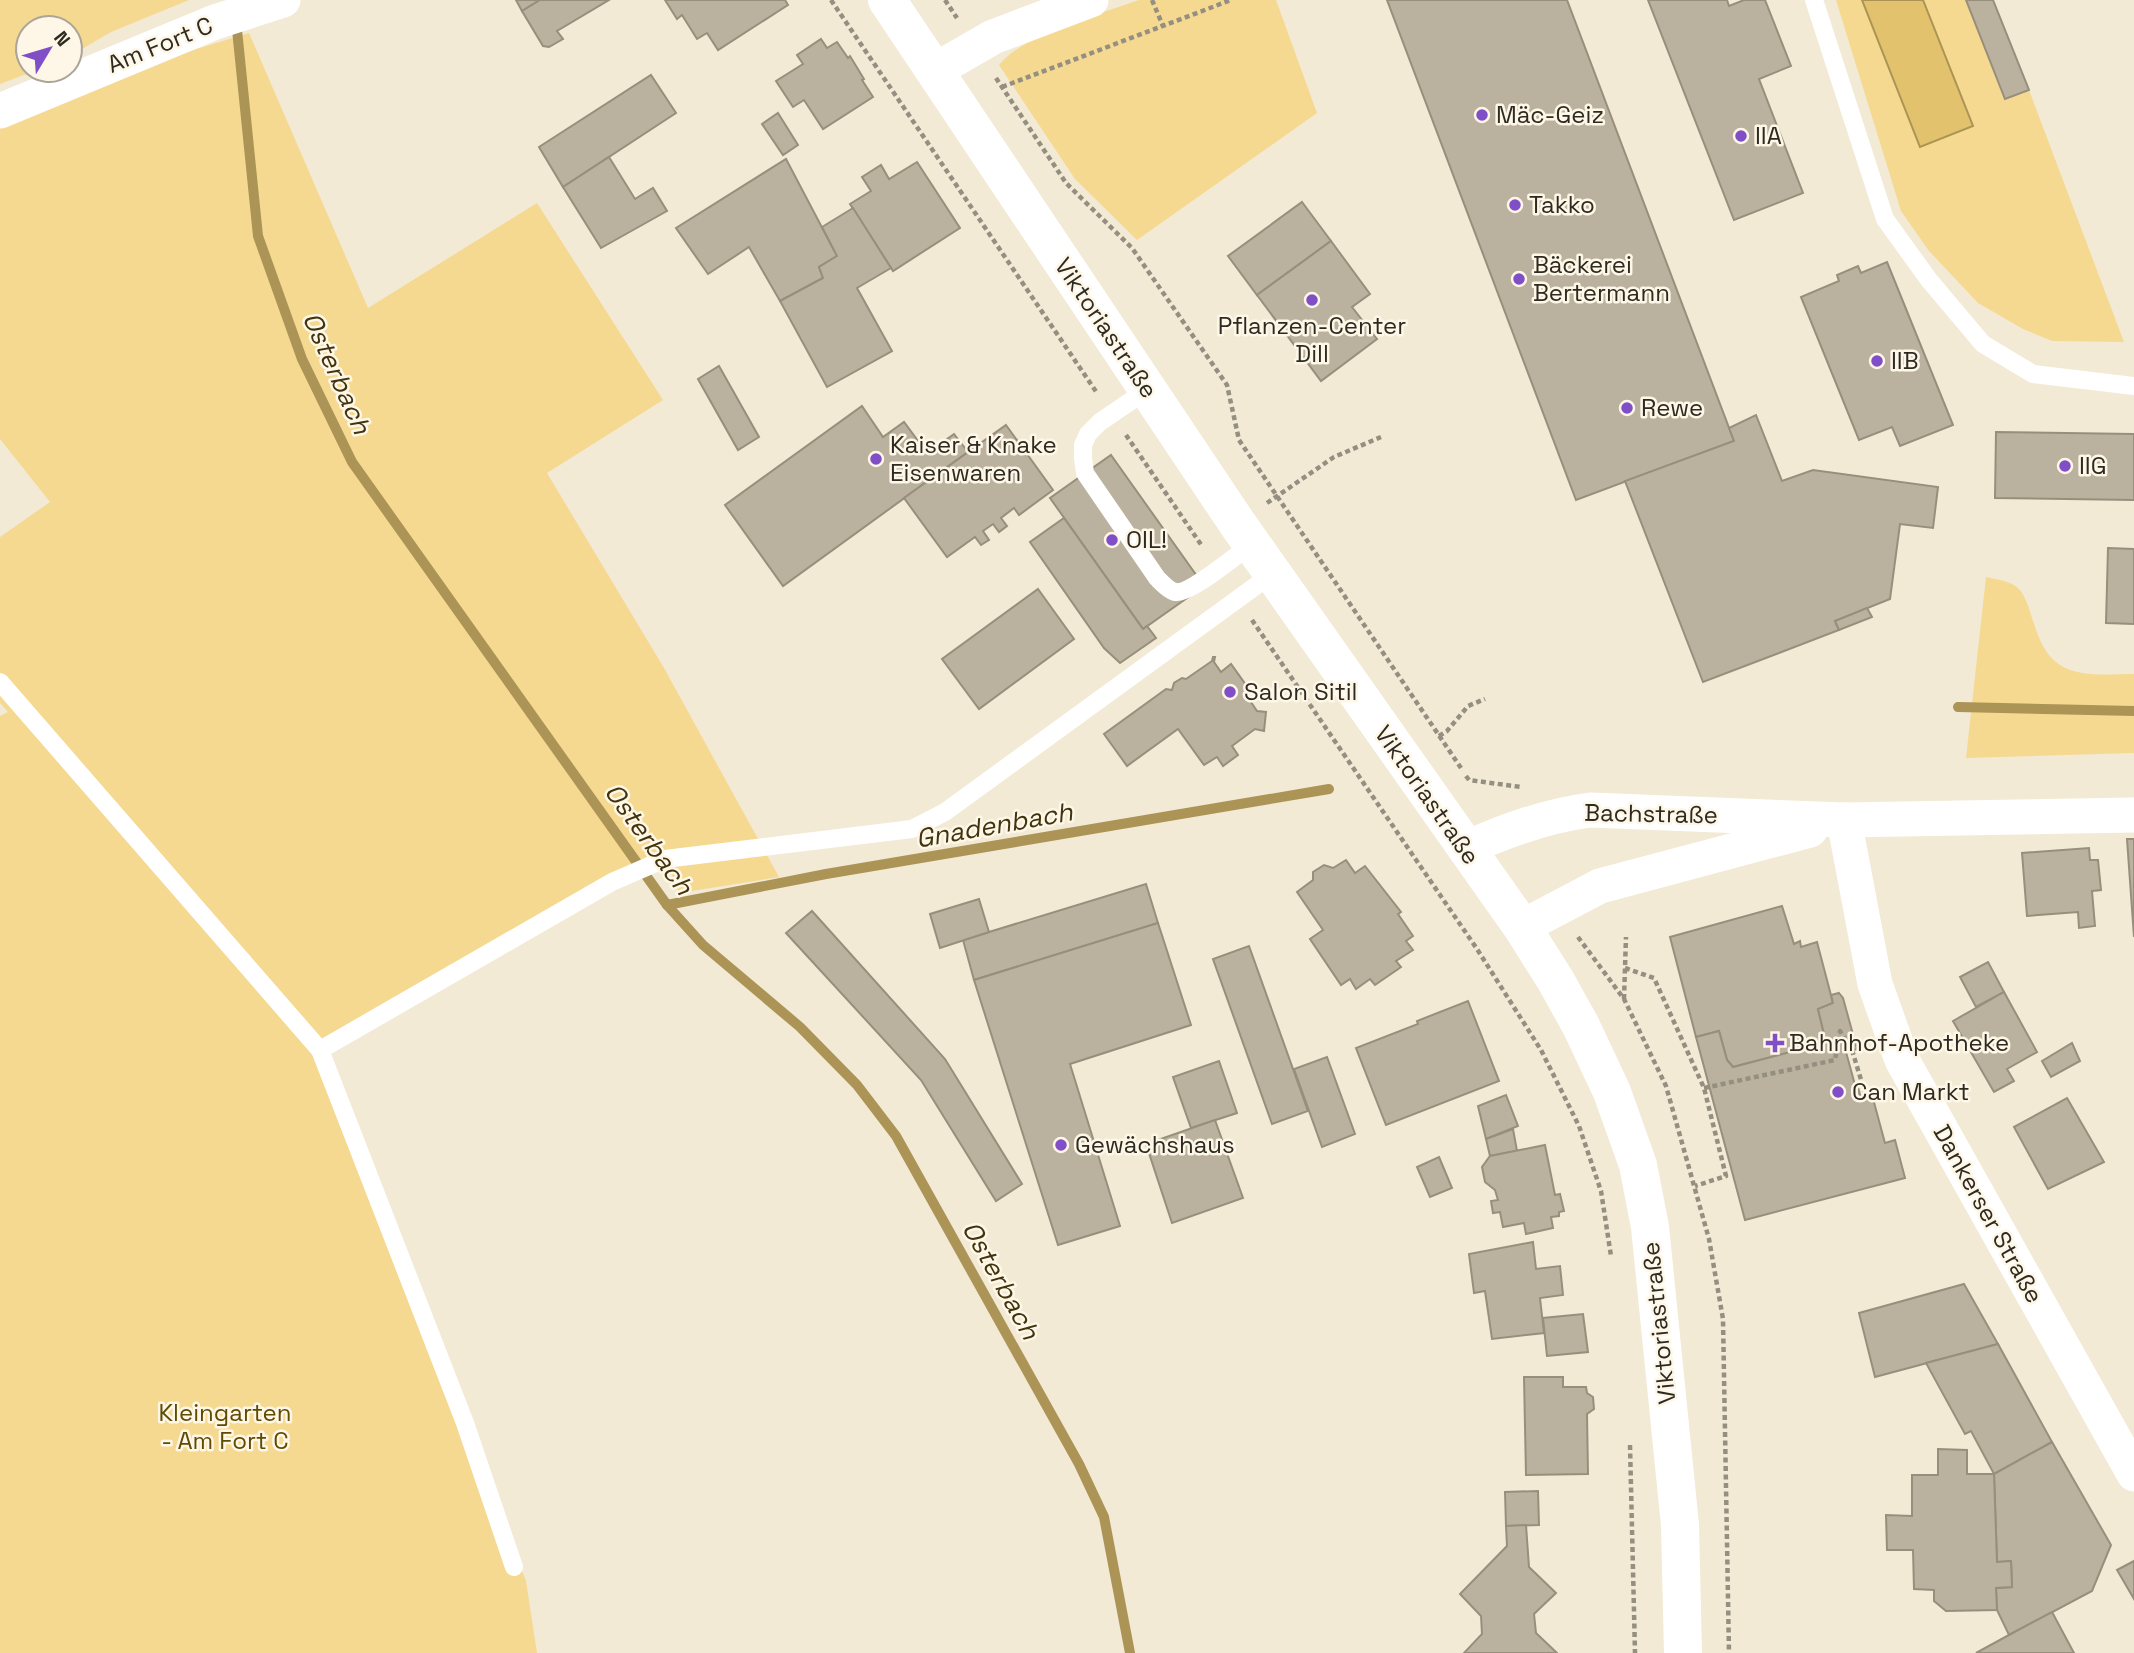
<svg xmlns="http://www.w3.org/2000/svg" width="2134" height="1653" font-family="'Space Grotesk',sans-serif">
<rect width="100%" height="100%" fill="#f2ead5"/>
<!-- green -->
<g fill="#f5d991">
<path d="M 0,0 L 189,0 L 111,32 L 70,56 L 70,28 L 28,28 L 28,70 L 37,70 L 0,84 Z"/>
<path d="M 1139,0 L 1276,0 L 1317,113 L 1137,240 L 1075,179 L 999,65 C 1027,32 1098,15 1139,0 Z"/>
<path d="M 1836,0 L 1966,0 L 2005,99 L 2029,90 L 2124,342 L 2052,341 L 2023,329 L 1978,303 L 1929,251 L 1901,211 Z"/>
<path d="M 249,33 L 368,308 L 537,203 L 663,400 L 547,473 L 664,668 L 779,877 L 679,893 L 666,859 L 320,1051 L 526,1581 L 537,1653 L 0,1653 L 0,716 L 8,712 L 0,703 L 0,537 L 50,502 L 0,439 L 0,126 L 190,51 Z"/>
<path d="M 1986,577 C 1994,579 2004,580 2012,584 C 2035,594 2029,645 2060,665 C 2080,678 2111,674 2134,674 L 2134,753 L 1966,758 Z"/>
</g>
<!-- water -->
<path fill="#e2c26c" stroke="#ac9456" stroke-width="2" d="M 1862,0 L 1923,0 L 1973,126 L 1920,147 Z"/>
<g fill="none" stroke-linecap="round" stroke-linejoin="round">
<!-- stream -->
<g stroke="#ac9456" stroke-width="10">
<path d="M 236,20 L 258,236 L 302,359 L 352,462 L 667,905 L 703,945 L 800,1027 L 857,1085 L 896,1136 L 1079,1464 L 1104,1517 L 1130,1653"/>
<path d="M 1958,707 L 2134,711"/>
<path d="M 667,905 L 826,874 L 1329,789"/>
</g>
</g>
<!-- building -->
<g fill="#bab29e" stroke="#978f7c" stroke-width="2">
<path d="M 516,0 L 540,0 L 522,11 Z"/>
<path d="M 540,0 L 609,0 L 557,31 L 563,39 L 549,47 L 543,46 L 522,11 Z"/>
<path d="M 665,0 L 785,0 L 788,5 L 718,50 L 707,33 L 697,39 L 682,15 L 677,19 Z"/>
<path d="M 1387,0 L 1567,0 L 1734,441 L 1576,500 Z"/>
<path d="M 1648,0 L 1727,0 L 1729,6 L 1744,0 L 1765,0 L 1791,66 L 1759,79 L 1803,193 L 1734,220 Z"/>
<path d="M 1966,0 L 1993,0 L 2029,90 L 2005,99 Z"/>
<path d="M 821,39 L 827,48 L 837,42 L 848,58 L 850,56 L 864,79 L 862,80 L 873,97 L 823,129 L 804,100 L 793,107 L 776,81 L 803,64 L 797,55 Z"/>
<path d="M 651,75 L 676,113 L 563,187 L 539,147 Z"/>
<path d="M 778,113 L 798,145 L 783,155 L 762,124 Z"/>
<path d="M 609,157 L 635,199 L 653,188 L 667,211 L 601,248 L 563,187 Z"/>
<path d="M 786,159 L 837,256 L 819,267 L 823,278 L 780,301 L 749,247 L 708,274 L 676,228 Z"/>
<path d="M 917,162 L 960,228 L 893,271 L 850,204 L 871,191 L 862,177 L 881,165 L 889,179 Z"/>
<path d="M 1302,202 L 1331,241 L 1257,295 L 1228,256 Z"/>
<path d="M 853,208 L 891,268 L 857,288 L 892,351 L 827,387 L 780,301 L 823,278 L 819,267 L 837,256 L 822,227 Z"/>
<path d="M 1331,241 L 1370,294 L 1352,307 L 1377,339 L 1321,381 L 1257,295 Z"/>
<path d="M 1887,262 L 1953,425 L 1900,446 L 1892,427 L 1859,440 L 1801,297 L 1839,281 L 1837,275 L 1858,266 L 1861,273 Z"/>
<path d="M 719,366 L 759,437 L 738,450 L 698,379 Z"/>
<path d="M 862,406 L 883,437 L 904,422 L 927,453 L 954,434 L 968,452 L 783,586 L 725,505 Z"/>
<path d="M 1756,415 L 1782,481 L 1813,470 L 1938,487 L 1933,528 L 1900,524 L 1890,599 L 1835,621 L 1839,630 L 1703,682 L 1625,481 L 1734,441 L 1729,428 Z"/>
<path d="M 1006,425 L 1053,490 L 1019,515 L 1014,508 L 1001,518 L 1007,526 L 999,532 L 993,524 L 983,531 L 989,540 L 981,545 L 975,537 L 947,557 L 904,498 Z"/>
<path d="M 1996,432 L 2134,434 L 2134,500 L 1995,498 Z"/>
<path d="M 1111,455 L 1204,586 L 1143,629 L 1050,498 Z"/>
<path d="M 1064,518 L 1143,629 L 1147,626 L 1156,638 L 1120,663 L 1104,648 L 1030,542 Z"/>
<path d="M 2108,548 L 2134,549 L 2134,624 L 2106,623 Z"/>
<path d="M 1038,589 L 1074,639 L 979,709 L 942,659 Z"/>
<path d="M 1867,608 L 1872,617 L 1839,630 L 1835,621 Z"/>
<path d="M 1213,657 L 1215,657 L 1214,662 L 1221,672 L 1231,664 L 1251,692 L 1247,696 L 1257,711 L 1266,712 L 1264,731 L 1255,729 L 1232,746 L 1238,755 L 1223,766 L 1217,757 L 1204,765 L 1178,729 L 1127,766 L 1104,734 L 1166,689 L 1172,690 L 1174,683 L 1182,678 L 1186,679 L 1212,661 Z"/>
<path d="M 2127,839 L 2134,839 L 2134,937 Z"/>
<path d="M 2089,848 L 2090,860 L 2098,860 L 2101,890 L 2092,891 L 2095,926 L 2079,928 L 2078,912 L 2027,916 L 2022,853 Z"/>
<path d="M 1346,860 L 1355,873 L 1365,866 L 1401,912 L 1398,914 L 1413,936 L 1406,941 L 1413,950 L 1396,961 L 1401,967 L 1375,985 L 1370,979 L 1356,989 L 1350,979 L 1341,985 L 1310,939 L 1323,930 L 1297,892 L 1313,880 L 1313,872 L 1324,865 L 1333,868 Z"/>
<path d="M 1146,884 L 1158,923 L 974,980 L 963,940 Z"/>
<path d="M 979,899 L 989,932 L 940,948 L 930,914 Z"/>
<path d="M 1782,906 L 1794,944 L 1800,941 L 1801,947 L 1817,942 L 1833,1003 L 1818,1009 L 1824,1034 L 1817,1045 L 1733,1067 L 1727,1060 L 1719,1031 L 1696,1037 L 1670,937 Z"/>
<path d="M 812,911 L 945,1059 L 1022,1184 L 996,1201 L 921,1080 L 786,933 Z"/>
<path d="M 1158,923 L 1191,1025 L 1070,1064 L 1120,1226 L 1058,1245 L 974,980 Z"/>
<path d="M 1249,946 L 1308,1111 L 1272,1124 L 1213,959 Z"/>
<path d="M 1988,962 L 2004,992 L 1976,1007 L 1960,977 Z"/>
<path d="M 2004,992 L 2037,1052 L 2007,1069 L 2014,1081 L 1994,1092 L 1953,1021 Z"/>
<path d="M 1839,993 L 1843,998 L 1857,1049 L 1846,1052 L 1855,1085 L 1857,1084 L 1861,1098 L 1872,1095 L 1885,1143 L 1895,1140 L 1905,1178 L 1745,1220 L 1696,1037 L 1719,1031 L 1727,1060 L 1733,1067 L 1817,1045 L 1824,1034 L 1818,1009 L 1833,1003 L 1831,995 Z"/>
<path d="M 1468,1001 L 1499,1081 L 1386,1125 L 1356,1048 L 1418,1024 L 1417,1021 Z"/>
<path d="M 2072,1043 L 2080,1061 L 2051,1077 L 2042,1061 Z"/>
<path d="M 1327,1057 L 1355,1134 L 1322,1147 L 1294,1069 Z"/>
<path d="M 1219,1061 L 1237,1113 L 1191,1128 L 1173,1077 Z"/>
<path d="M 1506,1095 L 1518,1126 L 1486,1139 L 1478,1106 Z"/>
<path d="M 2067,1098 L 2104,1162 L 2048,1189 L 2014,1127 Z"/>
<path d="M 1215,1120 L 1243,1198 L 1172,1223 L 1146,1144 Z"/>
<path d="M 1513,1129 L 1517,1151 L 1490,1156 L 1486,1139 Z"/>
<path d="M 1545,1145 L 1555,1195 L 1560,1194 L 1564,1211 L 1559,1212 L 1559,1216 L 1551,1217 L 1553,1228 L 1526,1234 L 1524,1223 L 1503,1227 L 1500,1212 L 1493,1213 L 1491,1201 L 1498,1200 L 1495,1190 L 1485,1182 L 1482,1167 L 1490,1156 Z"/>
<path d="M 1439,1157 L 1452,1188 L 1430,1197 L 1417,1167 Z"/>
<path d="M 1533,1242 L 1536,1269 L 1560,1266 L 1563,1295 L 1540,1298 L 1544,1333 L 1492,1339 L 1485,1291 L 1474,1293 L 1469,1254 Z"/>
<path d="M 1964,1284 L 1998,1344 L 1875,1377 L 1859,1313 Z"/>
<path d="M 1583,1314 L 1588,1352 L 1547,1356 L 1543,1318 Z"/>
<path d="M 1998,1344 L 2052,1442 L 1994,1474 L 1971,1431 L 1965,1434 L 1926,1363 Z"/>
<path d="M 1524,1377 L 1563,1377 L 1563,1387 L 1586,1387 L 1587,1393 L 1593,1397 L 1594,1409 L 1587,1414 L 1588,1474 L 1526,1475 Z"/>
<path d="M 2052,1442 L 2111,1545 L 2092,1591 L 2009,1635 L 1997,1610 L 1996,1588 L 2012,1587 L 2011,1561 L 1997,1562 L 1994,1474 Z"/>
<path d="M 1938,1449 L 1967,1450 L 1967,1474 L 1994,1474 L 1997,1562 L 2011,1561 L 2012,1587 L 1996,1588 L 1997,1610 L 1946,1611 L 1934,1601 L 1934,1590 L 1914,1589 L 1913,1550 L 1887,1550 L 1886,1515 L 1912,1516 L 1912,1475 L 1938,1475 Z"/>
<path d="M 1538,1491 L 1539,1525 L 1506,1526 L 1505,1492 Z"/>
<path d="M 1526,1525 L 1529,1567 L 1556,1593 L 1534,1614 L 1536,1633 L 1557,1653 L 1464,1653 L 1482,1634 L 1481,1616 L 1460,1594 L 1507,1546 L 1506,1526 Z"/>
<path d="M 2134,1561 L 2134,1599 L 2117,1570 Z"/>
<path d="M 2052,1612 L 2074,1653 L 1976,1653 L 2009,1635 Z"/>
</g>
<g fill="none" stroke-linecap="round" stroke-linejoin="round">
<!-- path -->
<g stroke="#948f80" stroke-width="4.5" stroke-dasharray="5 3.5" stroke-linecap="butt">
<path d="M 831,0 L 1097,393"/>
<path d="M 945,0 L 957,18"/>
<path d="M 1152,0 L 1163,26"/>
<path d="M 996,78 L 1066,183 L 1132,248 L 1227,385 L 1239,440 L 1461,768"/>
<path d="M 1002,87 L 1231,0"/>
<path d="M 1126,435 L 1202,546"/>
<path d="M 1267,503 L 1334,457 L 1381,437"/>
<path d="M 1252,620 L 1477,949 L 1541,1050 L 1579,1126 L 1601,1191 L 1611,1256"/>
<path d="M 1439,736 L 1447,731 L 1468,706 L 1485,699"/>
<path d="M 1466,776 L 1469,780 L 1521,787"/>
<path d="M 1578,937 L 1624,999 L 1666,1086 L 1709,1239 L 1723,1319 L 1729,1653"/>
<path d="M 1625,968 L 1654,978 L 1704,1088 L 1726,1176 L 1695,1186"/>
<path d="M 1624,999 L 1626,937"/>
<path d="M 1852,1050 L 1865,1093 L 1879,1089"/>
<path d="M 1704,1088 L 1835,1060 L 1840,1031 L 1851,1048"/>
<path d="M 1630,1445 L 1635,1653"/>
</g>
<!-- service -->
<g stroke="#fff" stroke-width="18">
<path d="M 1814,0 L 1885,219 L 1929,280 L 1983,344 L 2033,374 L 2134,386"/>
<path d="M 1147,390 L 1100,422 L 1088,434 L 1083,445 L 1083,458 L 1085,473 L 1157,578 C 1162,583 1168,590 1175,592 C 1189,595 1239,553 1252,544"/>
<path d="M 0,682 L 320,1050 L 465,1423 L 514,1567"/>
<path d="M 320,1050 L 612,882 L 665,859 L 912,829 L 945,812 L 1272,574"/>
</g>
<!-- minor -->
<g stroke="#fff" stroke-width="35">
<path d="M 934,71 L 993,37 L 1091,0"/>
<path d="M 0,111 L 215,22 L 283,0"/>
<path d="M 1844,820 L 1875,984 L 1902,1060 L 2134,1474"/>
<path d="M 1465,849 C 1506,830 1545,816 1590,810 L 1844,820 L 2134,815"/>
<path d="M 1522,927 L 1600,886 L 1810,830"/>
</g>
<!-- secondary -->
<path stroke="#fff" stroke-width="38" d="M 887,0 L 1237,523 L 1522,927 L 1556,981 L 1581,1026 L 1612,1092 L 1638,1165 L 1650,1227 L 1680,1525 L 1683,1653"/>
</g>
<!-- markers -->
<g fill="#804fc7" stroke="#fef7e7" stroke-width="2.5">
<circle cx="1482" cy="115" r="7"/>
<circle cx="1741" cy="136" r="7"/>
<circle cx="1515" cy="205" r="7"/>
<circle cx="1519" cy="279" r="7"/>
<circle cx="1312" cy="300" r="7"/>
<circle cx="1877" cy="361" r="7"/>
<circle cx="1627" cy="408" r="7"/>
<circle cx="876" cy="459" r="7"/>
<circle cx="2065" cy="466" r="7"/>
<circle cx="1112" cy="540" r="7"/>
<circle cx="1230" cy="692" r="7"/>
<path d="M1771.5 1032.5h7v7h7v7h-7v7h-7v-7h-7v-7h7z"/>
<circle cx="1838" cy="1092" r="7"/>
<circle cx="1061" cy="1145" r="7"/>
</g>
<g text-anchor="middle" stroke-width="5" stroke-linejoin="round" paint-order="stroke">
<!-- street labels -->
<g font-size="24" fill="#2d2a22" stroke="#fef7e7">
<text transform="translate(160 45) rotate(-22)" y="8">Am Fort C</text>
<text transform="translate(1106 328) rotate(56)" y="8">Viktoriastraße</text>
<text transform="translate(1427 795) rotate(55)" y="8">Viktoriastraße</text>
<text transform="translate(1651 814) rotate(1)" y="8">Bachstraße</text>
<text transform="translate(1988 1214) rotate(61)" y="8">Dankerser Straße</text>
<text transform="translate(1659 1323) rotate(-96)" y="8">Viktoriastraße</text>
</g>
<!-- poi labels -->
<g font-size="24" fill="#2d2a22" stroke="#fef7e7" text-anchor="start">
<text x="1496" y="123">Mäc-Geiz</text>
<text x="1755" y="144">IIA</text>
<text x="1529" y="213">Takko</text>
<text x="1533" y="273">Bäckerei<tspan x="1533" dy="28">Bertermann</tspan></text>
<text x="1312" y="334" text-anchor="middle">Pflanzen-Center<tspan x="1312" dy="28">Dill</tspan></text>
<text x="1891" y="369">IIB</text>
<text x="1641" y="416">Rewe</text>
<text x="890" y="453">Kaiser &amp; Knake<tspan x="890" dy="28">Eisenwaren</tspan></text>
<text x="2079" y="474">IIG</text>
<text x="1126" y="548">OIL!</text>
<text x="1244" y="700">Salon Sitil</text>
<text x="1789" y="1051">Bahnhof-Apotheke</text>
<text x="1852" y="1100">Can Markt</text>
<text x="1075" y="1153">Gewächshaus</text>
</g>
<!-- park labels -->
<g font-size="24" fill="#604b03" stroke="#fef7e7">
<text x="225" y="1421">Kleingarten<tspan x="225" dy="28">- Am Fort C</tspan></text>
</g>
<!-- water labels -->
<g font-size="26" font-style="italic" fill="#40330d" stroke="#fef7e7">
<text transform="translate(337 373) rotate(66)" y="9">Osterbach</text>
<text transform="translate(994 825) rotate(-10)" y="9">Gnadenbach</text>
<text transform="translate(649 839) rotate(54)" y="9">Osterbach</text>
<text transform="translate(1001 1280) rotate(61)" y="9">Osterbach</text>
</g>
</g>
<!-- north arrow -->
<g transform="translate(49 49) rotate(52)"><circle r="33" fill="#fef7e7" stroke="#aaa598" stroke-width="2"/>
<path d="M0-5L12 26L0 18L-12 26Z" fill="#804fc7"/>
<text y="-10" font-size="19" font-weight="bold" text-anchor="middle" fill="#2d2a22">N</text>
</g>
</svg>
